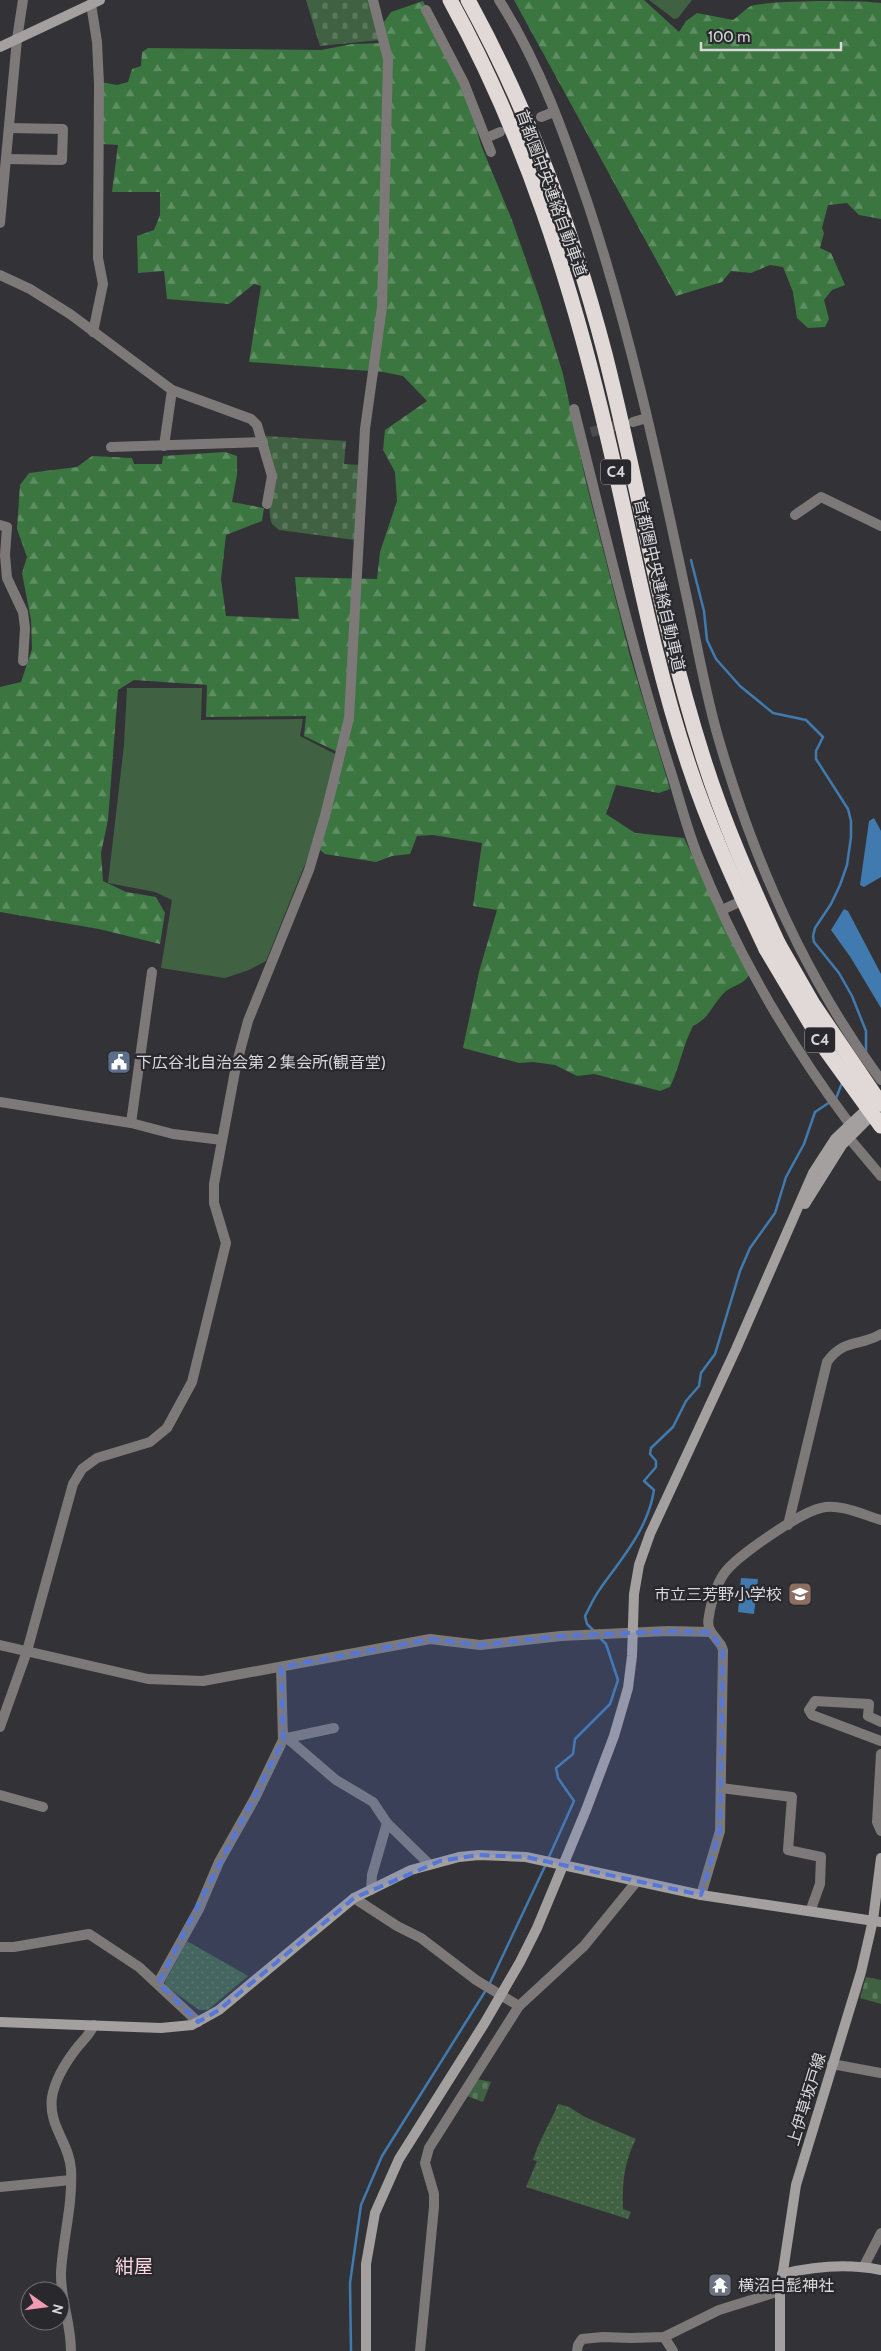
<svg xmlns="http://www.w3.org/2000/svg" width="881" height="2351" font-family="Cabin,'Noto Sans JP',sans-serif">
<defs>
<pattern id="grass-dots" width="8" height="8" patternUnits="userSpaceOnUse" patternTransform="scale(1.25)"><rect width="8" height="8" fill="#406242"/><path d="M2 2h.1M6 6h.1" fill="none" stroke="#5b785d" stroke-width="1.8" stroke-linecap="round"/></pattern>
<pattern id="forest-firs" width="22" height="20" patternUnits="userSpaceOnUse" patternTransform="scale(1.25)"><rect width="22" height="20" fill="#3b7540"/><path d="M5 1l3.5 6h-7zM16 11l3.5 6h-7z" fill="#608e64"/></pattern>
<pattern id="cemetery-stones" width="16" height="16" patternUnits="userSpaceOnUse" patternTransform="scale(1.25)"><rect width="16" height="16" fill="#406242"/><path d="M2 7V4a2 2 0 0 1 4 0v3zM10 15v-3a2 2 0 0 1 4 0v3z" fill="#5b785d"/></pattern>
</defs>
<rect width="100%" height="100%" fill="#333337"/>
<!-- grass -->
<g fill="url(#grass-dots)">
<path d="M 187,1941 L 248,1976 L 208,2010 L 199,2010 L 166,1986 L 165,1982 Z"/>
<path d="M 558,2104 L 569,2107 L 585,2117 L 636,2139 C 624,2162 622,2184 623,2209 L 631,2212 L 628,2219 L 526,2187 L 537,2161 L 533,2160 C 539,2140 550,2124 558,2104 Z"/>
</g>
<!-- forest -->
<g fill="url(#forest-firs)">
<path d="M 514,0 L 644,0 L 679,32 L 686,21 L 697,13 L 733,20 C 739,16 745,9 751,6 C 772,0 859,0 881,3 L 881,219 L 859,215 L 847,203 L 828,205 L 822,228 L 824,233 L 820,248 L 831,253 L 845,285 L 832,290 L 824,300 L 829,319 L 825,327 L 808,328 L 797,318 L 793,292 L 783,267 L 770,265 L 751,273 L 731,271 L 722,282 L 676,296 Z"/>
<path d="M 423,1 L 448,51 L 468,100 L 481,145 L 512,220 L 540,300 L 563,374 L 586,482 L 630,656 L 670,789 L 659,793 L 616,785 L 606,814 L 635,833 L 684,838 L 749,975 C 744,984 734,985 726,991 C 713,1003 709,1019 693,1026 C 683,1045 680,1066 670,1087 L 660,1091 L 594,1074 L 577,1076 L 555,1065 L 533,1062 L 519,1063 L 463,1048 L 479,972 L 497,910 L 473,906 L 482,843 L 433,835 L 417,836 L 410,854 L 392,856 L 376,862 L 325,854 L 320,850 L 344,755 L 304,736 L 306,716 L 206,717 L 207,685 L 134,680 L 118,690 L 108,820 L 101,853 L 103,881 L 126,892 L 156,897 L 165,913 L 160,944 L 99,929 L 0,912 L 0,687 L 21,682 L 32,649 L 31,620 L 22,573 L 27,557 L 17,529 L 20,485 L 29,473 L 77,467 L 92,456 L 132,458 L 134,464 L 162,464 L 163,456 L 225,452 L 237,456 L 237,475 L 232,502 L 264,508 L 262,521 L 226,535 L 221,579 L 226,616 L 299,619 L 295,577 L 377,579 L 380,552 L 397,501 L 395,472 L 383,450 L 385,430 L 427,401 L 403,376 L 383,372 L 249,362 L 261,286 L 254,284 L 229,304 L 167,299 L 164,271 L 138,273 L 137,236 L 154,230 L 160,215 L 160,192 L 112,192 L 118,145 L 102,144 L 101,82 L 117,85 L 128,82 L 132,69 L 141,66 L 142,52 L 148,48 L 321,50 L 352,44 L 387,43 L 384,22 L 391,12 Z"/>
</g>
<!-- cemetery -->
<g fill="url(#cemetery-stones)">
<path d="M 306,0 L 369,0 L 380,40 L 320,46 Z"/>
<path d="M 265,436 L 346,441 L 344,464 L 360,465 L 355,540 L 279,530 L 272,524 L 270,517 Z"/>
<path d="M 866,1977 L 881,1980 L 881,2004 L 860,1998 Z"/>
<path d="M 477,2079 L 491,2082 L 483,2102 L 467,2096 Z"/>
</g>
<!-- pitch -->
<g fill="#406242">
<path d="M 649,0 L 692,0 L 678,18 L 674,19 Z"/>
<path d="M 127,688 L 202,688 L 201,720 L 303,719 L 300,736 L 335,754 L 320,820 L 307,859 L 266,961 L 249,970 L 225,978 L 161,968 L 172,900 L 155,892 L 108,883 L 124,745 Z"/>
</g>
<!-- water -->
<g fill="#407aae">
<path d="M 874,818 L 881,831 L 881,877 L 864,887 L 860,885 L 869,821 Z"/>
<path d="M 844,909 L 848,911 L 881,974 L 881,1008 L 851,958 L 831,930 Z"/>
<path d="M 741,1578 L 758,1579 L 754,1614 L 738,1612 Z"/>
</g>
<g fill="none" stroke-linecap="round" stroke-linejoin="round">
<!-- stream -->
<g stroke="#407aae" stroke-width="2.5">
<path d="M 691,560 L 704,611 L 707,640 L 716,659 L 740,686 L 773,713 L 806,720 L 823,737 L 816,751 L 816,759 L 848,809 L 851,821 L 851,837 L 847,865 L 840,885 L 831,904 L 815,928 L 813,936 L 814,942 L 839,973 L 852,996 L 866,1031 L 866,1052"/>
<path d="M 835,1101 L 842,1083"/>
<path d="M 594,1631 L 587,1624 L 585,1616 C 590,1607 594,1597 600,1589 C 622,1558 648,1529 654,1490 L 644,1481 L 656,1467 L 656,1461 L 650,1454 L 651,1448 L 673,1427 L 686,1401 L 699,1386 L 701,1373 L 715,1354 L 740,1271 L 750,1248 L 775,1213 L 786,1177 L 804,1144 L 815,1112 L 830,1102"/>
<path d="M 548,1859 L 574,1801 L 558,1778 L 556,1768 L 573,1754 L 575,1739 L 610,1704 L 618,1680 L 606,1644 L 599,1637"/>
<path d="M 489,1985 L 546,1864"/>
<path d="M 351,2351 L 350,2283 L 361,2205 L 382,2156 L 486,1990"/>
</g>
<!-- street-tunnel -->
<path stroke="#4c4c50" stroke-width="10" stroke-dasharray="10 5" stroke-linecap="butt" d="M 591,432 L 627,423"/>
<!-- street -->
<g stroke="#7c7978" stroke-width="10">
<path d="M 499,0 C 540,64 565,136 589,207 C 630,332 658,461 685,589 C 697,642 705,696 721,747 C 756,865 808,982 881,1080"/>
<path d="M 91,4 L 97,42 L 99,84 L 98,258 L 103,284 L 93,332"/>
<path d="M 426,10 L 464,83 L 491,152"/>
<path d="M 541,117 L 554,112"/>
<path d="M 486,138 L 500,132"/>
<path d="M 7,159 L 62,160 L 63,129 L 9,128"/>
<path d="M 0,223 L 17,39 L 23,0"/>
<path d="M 0,275 L 30,289 L 70,314 L 172,390 L 251,419 L 257,425 L 272,476 L 267,504"/>
<path d="M 574,409 C 604,529 632,650 670,769 C 679,797 686,826 697,854 C 735,950 787,1040 849,1123"/>
<path d="M 633,422 L 647,418"/>
<path d="M 164,446 L 172,390"/>
<path d="M 111,447 L 263,442"/>
<path d="M 795,515 L 821,497 L 881,526"/>
<path d="M 0,525 L 7,527 L 5,555 L 7,578 L 23,612 L 25,628 L 23,661"/>
<path d="M 722,910 L 735,904"/>
<path d="M 0,1102 L 131,1123 L 173,1134 L 222,1140"/>
<path d="M 131,1123 L 152,972"/>
<path d="M 849,1138 L 881,1176"/>
<path d="M 788,1525 L 827,1362 C 844,1338 860,1347 881,1334"/>
<path d="M 711,1632 C 706,1624 709,1618 710,1610 C 713,1597 717,1582 726,1571 C 740,1554 801,1512 821,1508 C 839,1503 864,1515 881,1520"/>
<path d="M 0,1645 L 148,1679 L 203,1681 L 430,1639 L 480,1645 L 561,1636 L 668,1631 L 711,1632 L 721,1645 L 723,1650 L 720,1831 L 701,1895"/>
<path d="M 881,1722 L 868,1716 L 869,1704 L 815,1701 L 809,1710 L 812,1715 L 881,1741"/>
<path d="M 0,1727 L 27,1651 L 73,1484 L 82,1469 L 97,1458 L 150,1442 L 167,1428 L 192,1382 L 226,1243 L 214,1203 L 214,1184 L 236,1066 L 248,1021 L 309,870 L 325,816 L 349,718 L 365,429 L 382,307 L 388,59 L 373,0"/>
<path d="M 284,1735 L 287,1738 L 334,1728"/>
<path d="M 287,1738 L 336,1780 L 373,1802 L 387,1823 L 372,1875 L 371,1890"/>
<path d="M 881,1754 L 877,1822 L 881,1831"/>
<path d="M 721,1788 L 792,1797 L 788,1850 L 821,1857 L 820,1884 L 811,1909"/>
<path d="M 0,1795 L 43,1807"/>
<path d="M 387,1823 L 429,1864"/>
<path d="M 354,1898 L 397,1926 L 421,1938 L 476,1980 L 519,2006"/>
<path d="M 0,1947 L 14,1947 L 89,1934 L 139,1967 L 198,2022"/>
<path d="M 158,1983 L 199,1909 L 219,1862 L 255,1798 L 283,1740 L 281,1667"/>
<path d="M 832,2064 L 881,2073"/>
<path d="M 0,2187 L 71,2180"/>
<path d="M 864,2266 L 881,2233"/>
<path d="M 664,2337 L 673,2351"/>
<path d="M 71,2351 C 71,2322 60,2299 61,2272 C 63,2238 73,2204 71,2169 C 69,2142 48,2126 52,2097 C 55,2080 66,2062 76,2049 C 83,2040 89,2036 94,2025"/>
<path d="M 420,2351 L 434,2207 L 434,2194 L 425,2163 L 429,2148 L 519,2006 L 584,1946 L 637,1881"/>
<path d="M 577,2351 L 578,2345 L 582,2339 L 603,2337 L 631,2338 L 664,2337 L 719,2310 L 780,2291"/>
</g>
<!-- secondary -->
<g stroke="#a4a09f" stroke-width="10">
<path d="M 0,47 L 100,0"/>
<path d="M 805,1204 L 842,1145 L 876,1111"/>
<path d="M 0,2022 L 161,2028 L 192,2025 L 219,2010 L 354,1898 L 411,1870 L 459,1857 L 479,1855 L 526,1857 L 701,1895 L 881,1922"/>
<path d="M 782,2274 C 815,2266 847,2263 881,2270"/>
<path d="M 366,2351 L 366,2264 L 375,2213 L 399,2159 L 484,2024 L 520,1962 L 537,1928 L 586,1810 L 614,1736 L 628,1688 L 632,1656 L 634,1594 L 639,1565 L 650,1534 L 736,1349 L 813,1173 L 835,1139 L 872,1104"/>
<path d="M 780,2351 L 780,2291 L 796,2185 L 861,1972 L 873,1920 L 881,1858"/>
</g>
<!-- highway -->
<g stroke="#e0d9d7" stroke-width="15">
<path d="M 450,0 C 525,136 572,285 607,435 C 633,544 652,656 688,763 C 709,827 737,888 766,949"/>
<path d="M 468,0 C 529,111 573,231 605,354 C 639,488 661,625 703,757 C 723,821 750,882 778,943"/>
</g>
<!-- highway-bridge -->
<g stroke="#e0d9d7" stroke-width="15">
<path d="M 778,943 L 813,1004 L 881,1104"/>
<path d="M 766,949 L 826,1050 L 881,1126"/>
</g>
</g>
<!-- marked area -->
<path fill="#5577d9" fill-opacity="0.2" stroke="#5577d9" stroke-width="4" stroke-dasharray="10 6" stroke-linejoin="round" d="M 668,1631 L 711,1632 L 723,1650 L 720,1831 L 701,1895 L 526,1857 L 479,1855 L 440,1861 L 354,1898 L 219,2010 L 198,2022 L 158,1983 L 283,1740 L 281,1667 L 430,1639 L 480,1645 L 561,1636 Z"/>
<!-- icons -->
<defs>
<g id="civic-square" transform="scale(1.25)"><rect x="-9" y="-9" width="18" height="18" rx="4" fill="#5c6f8a" stroke="#29292d"/><path d="M-.6-6.5H3V-4.5H.6V-3L4-1V1h2V6H-6V1h2V-1L-.6-3ZM-1.2 2.5V6h2.4V2.5Z" fill="#fff"/></g>
<g id="school-square" transform="scale(1.25)"><rect x="-9" y="-9" width="18" height="18" rx="4" fill="#8d6e63" stroke="#29292d"/><path d="M0-5L7-2L0 1L-7-2ZM-4 1L0 2.5L4 1V4Q0 6-4 4Z" fill="#fff"/></g>
<g id="temple-square" transform="scale(1.25)"><rect x="-9" y="-9" width="18" height="18" rx="4" fill="#6b7280" stroke="#29292d"/><path d="M0-6L5-2H3V0L6.5 2.5H4V6H1.5V3h-3V6H-4V2.5H-6.5L-3 0V-2H-5Z" fill="#fff"/></g>
</defs>
<g fill-rule="evenodd">
<use href="#civic-square" x="119" y="1062"/>
<use href="#school-square" x="800" y="1594"/>
<use href="#temple-square" x="720" y="2285"/>
</g>
<g text-anchor="middle" stroke-width="4.5" stroke-linejoin="round" paint-order="stroke">
<!-- shield labels -->
<g fill="#29292d" stroke="#a4a4a7" stroke-width="1">
<rect x="601" y="459.5" width="30" height="25" rx="4"/>
<rect x="805" y="1027.5" width="30" height="25" rx="4"/>
</g>
<g font-size="15" font-weight="bold" fill="#d8d8db">
<text x="616" y="477">C4</text>
<text x="820" y="1045">C4</text>
</g>
<!-- street labels -->
<g font-size="16" fill="#d8d8db" stroke="#29292d">
<text transform="translate(552 193) rotate(70)" y="6">首都圏中央連絡自動車道</text>
<text transform="translate(660 585) rotate(77)" y="6">首都圏中央連絡自動車道</text>
<text transform="translate(806 2099) rotate(-73)" y="6">上伊草坂戸線</text>
</g>
<!-- poi labels -->
<g font-size="16" fill="#d8d8db" stroke="#29292d" text-anchor="start">
<text x="136" y="1068">下広谷北自治会第２集会所(観音堂)</text>
<text x="782" y="1600" text-anchor="end">市立三芳野小学校</text>
<text x="738" y="2291">横沼白髭神社</text>
</g>
<!-- quarter labels -->
<g font-size="19" fill="#fad7df" stroke="#29292d">
<text x="134" y="2273">紺屋</text>
</g>
</g>
<!-- north arrow -->
<g transform="translate(45 2306) rotate(104)"><circle r="24" fill="#29292d" stroke="#6f6f73"/>
<path d="M0-4L9 19L0 12L-9 19Z" fill="#f19ab3"/>
<text y="-8" font-size="14" font-weight="bold" text-anchor="middle" fill="#d8d8db">N</text>
</g>
<!-- scale -->
<path d="M701 42v8h140v-8" fill="none" stroke="#d8d8db" stroke-width="2.5"/>
<text x="708" y="42" font-size="15" fill="#d8d8db" stroke="#29292d" stroke-width="4" paint-order="stroke">100 m</text>
</svg>
